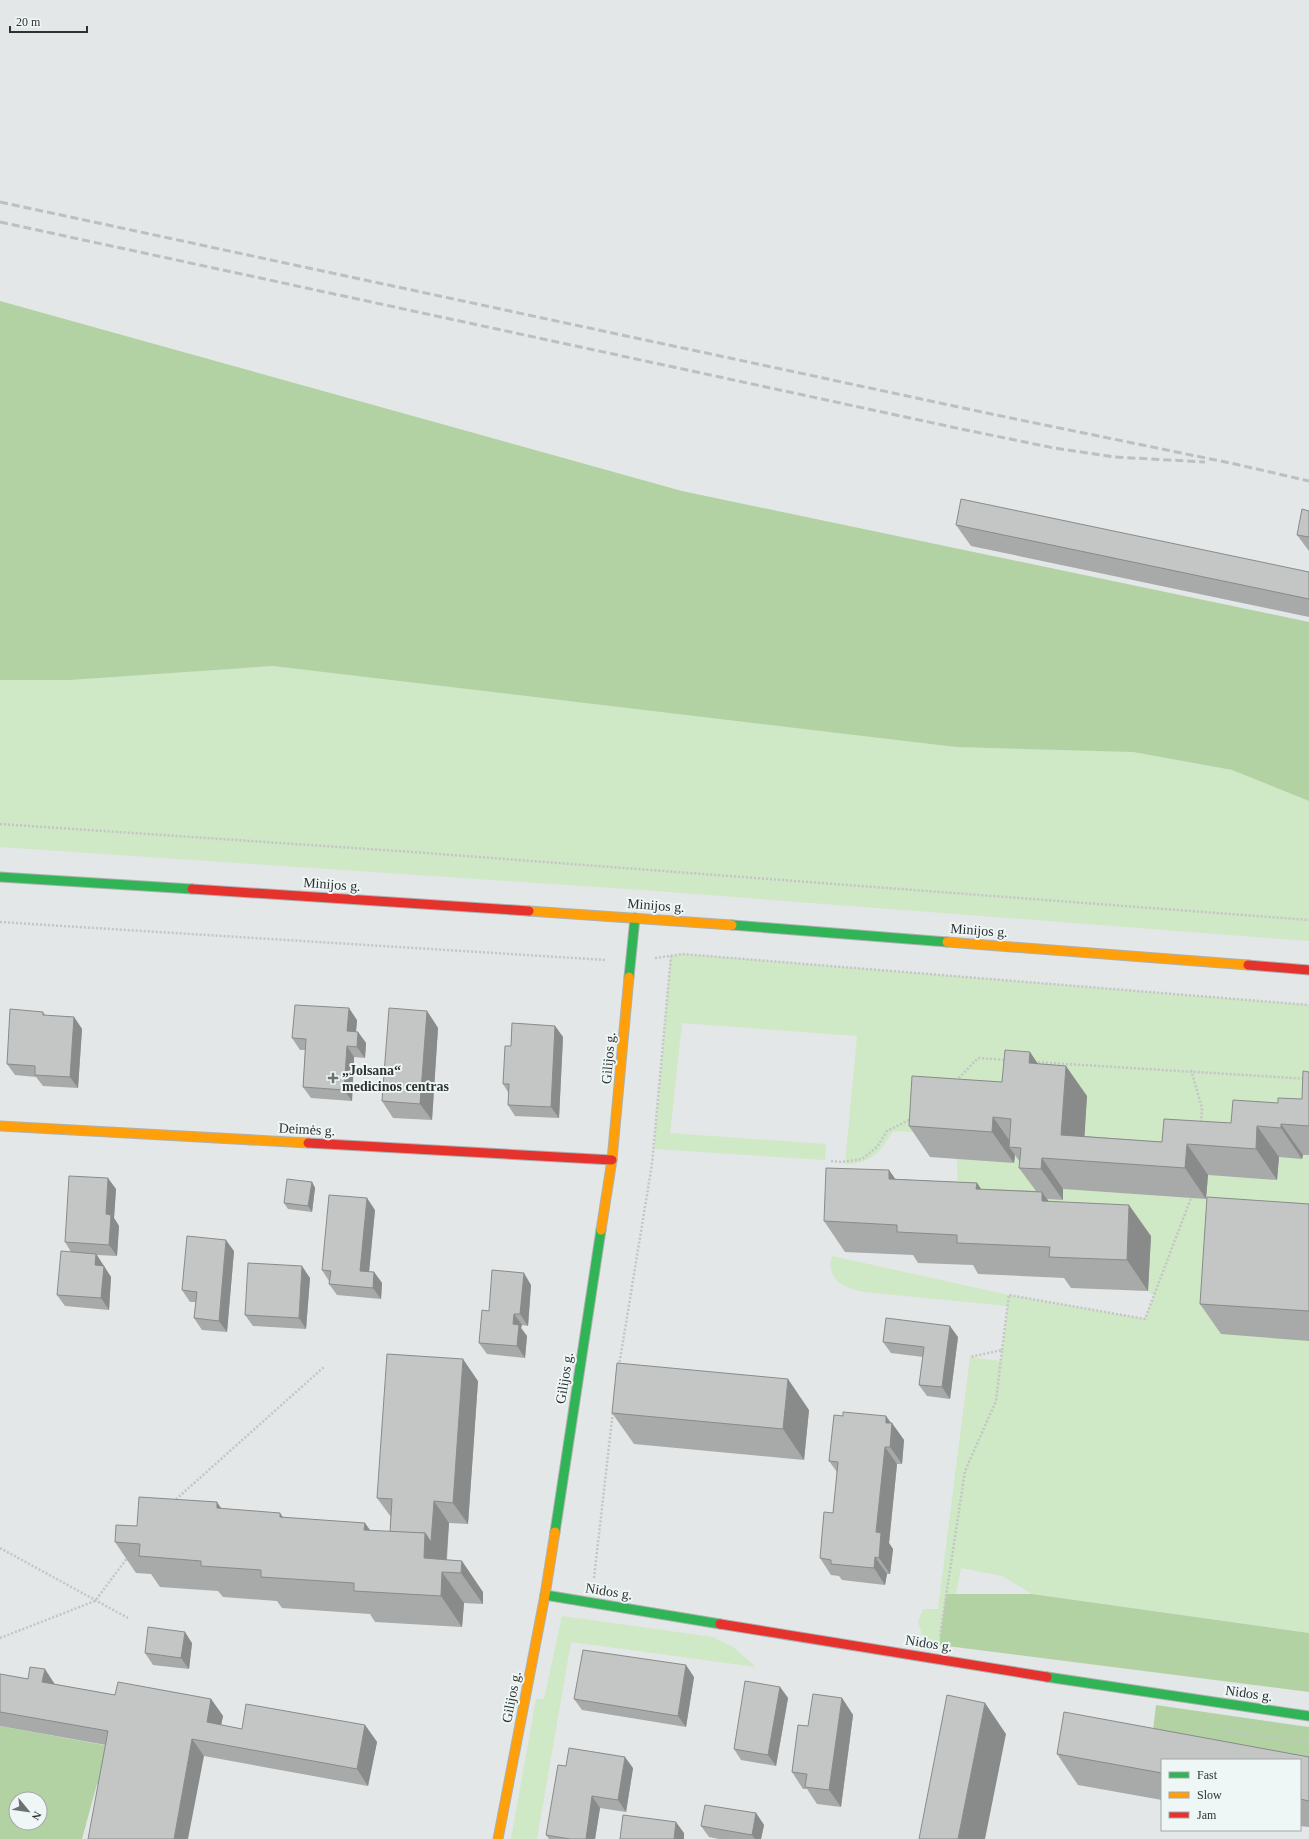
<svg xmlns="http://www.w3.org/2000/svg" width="1309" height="1839" font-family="Georgia,serif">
<rect width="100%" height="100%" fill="#e3e7e7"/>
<!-- green -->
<g fill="#cfe8c6">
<path d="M 273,666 L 1133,752 L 1232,770 L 1309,801 L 1309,941 L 642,890 L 0,847 L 0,680 L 70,680 Z"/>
<path d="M 683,954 L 1309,1005 L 1309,1129 L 1253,1154 L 893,1131 C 880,1152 872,1164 845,1164 L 857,1036 L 682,1023 L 670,1133 L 826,1144 L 825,1160 L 654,1149 L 671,956 Z"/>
<path d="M 1015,1148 L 1041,1198 L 1063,1200 L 1063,1189 L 1206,1199 L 1208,1175 L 1277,1180 L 1279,1157 L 1309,1155 L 1309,1633 L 1032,1594 L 1002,1576 L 961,1568 L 956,1594 L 946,1594 L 939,1645 L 923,1638 L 918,1621 L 923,1609 L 938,1609 L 970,1357 L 1001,1361 L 1008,1306 L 864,1292 C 851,1289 834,1285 831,1269 C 830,1265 831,1260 832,1256 L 1009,1295 L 1145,1319 L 1154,1295 L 1148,1291 L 1151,1236 L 958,1212 L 957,1158 L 1014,1163 Z"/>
<path d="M 562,1616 L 713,1637 L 733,1647 L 756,1667 L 571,1642 L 537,1839 L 511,1839 L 536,1699 L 544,1699 Z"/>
</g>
<!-- forest -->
<g fill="#b2d2a4" fill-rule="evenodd">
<path d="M 0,301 L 682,491 L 1309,622 L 1309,801 L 1232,770 L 1133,752 L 956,747 L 273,666 L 70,680 L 0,680 Z"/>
<path d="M 946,1594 L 1032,1594 L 1309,1633 L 1309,1692 L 939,1645 Z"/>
<path d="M 1156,1705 L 1309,1727 L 1309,1784 L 1300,1760 L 1179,1760 L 1150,1755 Z"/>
<path d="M 0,1726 L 120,1748 L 113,1781 L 97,1784 L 82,1839 L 0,1839 ZM 16,1799 L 40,1799 L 40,1823 L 16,1823 Z"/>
</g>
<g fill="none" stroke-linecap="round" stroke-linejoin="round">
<!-- fast casing -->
<g stroke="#aeb1b1" stroke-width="11">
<g id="fast">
<path d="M 0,877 L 192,889"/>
<path d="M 732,925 L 947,942"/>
<path d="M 629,977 L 635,918"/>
<path d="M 555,1532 L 601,1230"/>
<path d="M 545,1595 L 720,1624"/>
<path d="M 1047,1677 L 1309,1716"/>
</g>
</g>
<!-- slow casing -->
<g stroke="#aeb1b1" stroke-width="11">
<g id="slow">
<path d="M 529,911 L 732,925"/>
<path d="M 947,942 L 1248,965"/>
<path d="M 0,1126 L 308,1143"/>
<path d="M 601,1230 L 612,1160 L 629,977"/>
<path d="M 498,1839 L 545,1595 L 555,1532"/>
</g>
</g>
<!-- jam casing -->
<g stroke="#aeb1b1" stroke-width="11">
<g id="jam">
<path d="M 192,889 L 529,911"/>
<path d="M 1248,965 L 1309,970"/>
<path d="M 308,1143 L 612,1160"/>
<path d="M 720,1624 L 1047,1677"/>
</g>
</g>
<!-- path -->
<g stroke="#c4c5c5" stroke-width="2.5" stroke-dasharray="2 2" stroke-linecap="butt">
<path d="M 0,824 L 413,852 L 1309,920"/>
<path d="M 0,922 L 606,960"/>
<path d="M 655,958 L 683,954 L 1309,1005"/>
<path d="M 1034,1062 L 1309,1079"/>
<path d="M 1191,1070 L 1202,1108 L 1201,1124"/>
<path d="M 956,1081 L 978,1058 L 1007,1060"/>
<path d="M 831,1161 L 842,1162 L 862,1159 L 877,1147 L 887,1131 L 911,1119"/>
<path d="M 1002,1350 L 1009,1295 L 1145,1319 L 1191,1198"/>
<path d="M 619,1366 L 652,1164 L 671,956"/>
<path d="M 173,1502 L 325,1366"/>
<path d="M 0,1548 L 128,1618"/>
<path d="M 594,1578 L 613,1411"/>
<path d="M 940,1636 L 965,1471 L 996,1401 L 1002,1350 L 970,1357"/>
<path d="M 0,1638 L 95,1601 L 128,1557"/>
<path d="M 1226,1731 L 1309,1743"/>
</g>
<!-- fast -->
<use href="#fast" stroke="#30b455" stroke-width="9"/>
<!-- slow -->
<use href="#slow" stroke="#ff9f0a" stroke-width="9"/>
<!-- jam -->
<use href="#jam" stroke="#e5322d" stroke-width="9"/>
<!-- rail -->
<g stroke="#bebfbf" stroke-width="3" stroke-dasharray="8 4" stroke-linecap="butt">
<path d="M 0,202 L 996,415 L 1235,464 L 1309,481"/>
<path d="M 0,222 L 961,429 L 1054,448 L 1115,457 L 1205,462"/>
</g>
</g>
<!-- wall -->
<g fill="#a8aaa9">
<path d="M 1309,511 L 1309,551 L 1297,535 Z"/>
<path d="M 956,525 L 1309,572 L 1309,617 L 971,546 Z"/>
<path d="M 427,1011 L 438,1028 L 432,1120 L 393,1118 L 382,1101 Z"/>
<path d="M 43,1012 L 46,1016 L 74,1017 L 82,1029 L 78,1088 L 43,1086 L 36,1077 L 15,1075 L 7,1064 Z"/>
<path d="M 357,1020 L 356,1032 L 358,1032 L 366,1043 L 365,1058 L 354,1057 L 352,1101 L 311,1098 L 303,1087 L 305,1050 L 300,1050 L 292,1038 Z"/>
<path d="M 555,1026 L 563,1037 L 559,1118 L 515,1116 L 508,1105 L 508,1092 L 503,1084 Z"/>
<path d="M 1038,1064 L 1087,1096 L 1084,1136 L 1162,1142 L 1231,1123 L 1278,1103 L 1302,1099 L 1309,1072 L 1309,1155 L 1303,1155 L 1302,1159 L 1279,1157 L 1277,1180 L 1208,1175 L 1206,1199 L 1063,1189 L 1063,1200 L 1047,1199 L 1049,1202 L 1151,1236 L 1148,1291 L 1071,1288 L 1064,1278 L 978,1274 L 973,1265 L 918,1263 L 913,1255 L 845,1252 L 824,1221 L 895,1179 L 977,1183 L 981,1189 L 1036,1191 L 1019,1168 L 1020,1162 L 1015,1155 L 1014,1163 L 930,1157 L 909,1126 L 1002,1082 Z"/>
<path d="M 312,1182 L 315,1188 L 312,1212 L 288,1209 L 284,1203 Z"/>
<path d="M 116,1189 L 114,1218 L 119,1226 L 117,1256 L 97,1255 L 111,1277 L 109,1310 L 65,1306 L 57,1295 L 71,1252 L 65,1242 Z"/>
<path d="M 1309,1204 L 1309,1341 L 1221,1334 L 1200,1304 Z"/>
<path d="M 375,1210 L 369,1272 L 374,1272 L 382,1283 L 381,1299 L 337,1295 L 329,1284 L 329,1281 L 322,1270 Z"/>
<path d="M 234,1251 L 227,1332 L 202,1330 L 194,1318 L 196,1302 L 190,1302 L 182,1290 Z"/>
<path d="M 310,1278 L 306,1329 L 253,1326 L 245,1315 Z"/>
<path d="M 531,1285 L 528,1326 L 522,1325 L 521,1328 L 527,1336 L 525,1358 L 487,1354 L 479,1343 L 489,1311 Z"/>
<path d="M 958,1337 L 950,1399 L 927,1396 L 919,1385 L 923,1357 L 891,1353 L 883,1342 Z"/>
<path d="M 478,1381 L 468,1524 L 449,1523 L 447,1560 L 483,1592 L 483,1604 L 464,1603 L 462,1627 L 375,1622 L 370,1614 L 282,1608 L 277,1601 L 223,1597 L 218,1591 L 160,1587 L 151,1574 L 136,1573 L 115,1542 L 137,1526 L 221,1509 L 370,1531 L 390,1532 L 391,1517 L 377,1498 Z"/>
<path d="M 809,1410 L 804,1460 L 634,1444 L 612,1413 Z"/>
<path d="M 843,1416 L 886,1416 L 904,1440 L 902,1464 L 897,1464 L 889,1543 L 893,1549 L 890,1574 L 887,1574 L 885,1585 L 842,1580 L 839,1576 L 831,1575 L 820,1558 L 833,1513 L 837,1472 L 829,1461 Z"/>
<path d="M 192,1643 L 189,1669 L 153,1665 L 145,1653 Z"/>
<path d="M 0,1674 L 115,1695 L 211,1699 L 223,1716 L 221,1725 L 242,1729 L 365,1725 L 377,1742 L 368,1786 L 204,1756 L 106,1745 L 0,1726 Z"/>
<path d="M 694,1677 L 686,1727 L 582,1710 L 574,1699 Z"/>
<path d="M 780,1687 L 788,1698 L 776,1766 L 741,1760 L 734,1749 Z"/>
<path d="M 842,1698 L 853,1715 L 841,1807 L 817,1804 L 807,1789 L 803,1789 L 792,1772 Z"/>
<path d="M 1057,1754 L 1309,1757 L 1309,1827 L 1300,1826 L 1300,1760 L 1162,1760 L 1162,1800 L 1078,1785 Z"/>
<path d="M 566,1766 L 633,1768 L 626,1812 L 600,1808 L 595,1839 L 549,1839 L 546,1835 Z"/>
<path d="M 756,1813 L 764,1825 L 761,1839 L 719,1839 L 709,1837 L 701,1826 Z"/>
</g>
<!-- shaded-wall -->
<g fill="#888b8a">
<path d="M 349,1008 L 357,1020 L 355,1043 L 347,1031 Z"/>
<path d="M 427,1011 L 438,1028 L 432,1120 L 420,1104 Z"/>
<path d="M 74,1017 L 82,1029 L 78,1088 L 70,1077 Z"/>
<path d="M 555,1026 L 563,1037 L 559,1118 L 551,1107 Z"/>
<path d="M 358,1032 L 366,1043 L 365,1058 L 357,1047 Z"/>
<path d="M 347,1046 L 354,1057 L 352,1101 L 344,1090 Z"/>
<path d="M 1030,1052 L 1051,1083 L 1029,1063 Z"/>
<path d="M 1066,1066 L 1087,1096 L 1083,1161 L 1061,1135 Z"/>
<path d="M 993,1117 L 1014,1147 L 1009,1147 L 1015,1155 L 1014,1163 L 992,1132 Z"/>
<path d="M 1281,1124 L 1303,1155 L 1302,1159 L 1281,1128 Z"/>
<path d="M 1257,1126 L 1279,1157 L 1277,1180 L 1256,1149 Z"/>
<path d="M 1187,1144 L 1208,1175 L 1206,1199 L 1185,1168 Z"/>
<path d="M 1042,1158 L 1063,1189 L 1063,1200 L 1041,1169 Z"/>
<path d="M 889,1170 L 911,1201 L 889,1179 Z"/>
<path d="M 108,1178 L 116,1189 L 114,1218 L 119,1226 L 117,1256 L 109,1245 L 106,1214 Z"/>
<path d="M 312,1182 L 315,1188 L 312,1212 L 308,1206 Z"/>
<path d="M 977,1183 L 998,1214 L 976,1189 Z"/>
<path d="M 1042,1192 L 1064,1223 L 1042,1201 Z"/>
<path d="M 367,1198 L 375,1210 L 368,1282 L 360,1271 Z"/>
<path d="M 1129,1205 L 1151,1236 L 1148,1291 L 1127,1260 Z"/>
<path d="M 226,1240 L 234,1251 L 227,1332 L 219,1321 Z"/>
<path d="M 96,1254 L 111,1277 L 109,1310 L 101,1298 L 95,1265 Z"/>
<path d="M 302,1266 L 310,1278 L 306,1329 L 299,1318 Z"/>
<path d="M 374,1272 L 382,1283 L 381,1299 L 373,1288 Z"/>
<path d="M 524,1273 L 531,1285 L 528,1326 L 520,1314 Z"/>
<path d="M 514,1314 L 522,1325 L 521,1328 L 527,1336 L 525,1358 L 517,1346 L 513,1324 Z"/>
<path d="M 950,1326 L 958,1337 L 950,1399 L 942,1387 Z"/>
<path d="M 463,1359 L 478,1381 L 468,1524 L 453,1503 Z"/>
<path d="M 788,1379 L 809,1410 L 804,1460 L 783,1429 Z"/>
<path d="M 886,1416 L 892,1425 L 892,1423 L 904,1440 L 902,1464 L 890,1447 L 886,1423 Z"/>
<path d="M 885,1447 L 897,1464 L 889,1543 L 893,1549 L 890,1574 L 879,1558 L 876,1532 Z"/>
<path d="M 434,1501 L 449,1523 L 446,1564 L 442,1572 L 464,1603 L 462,1627 L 441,1596 L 424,1558 L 425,1533 Z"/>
<path d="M 217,1502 L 238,1533 L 217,1508 Z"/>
<path d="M 280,1513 L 301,1544 L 280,1517 Z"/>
<path d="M 365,1523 L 387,1554 L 364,1530 Z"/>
<path d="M 875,1557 L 887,1574 L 885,1585 L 874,1568 Z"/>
<path d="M 462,1561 L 483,1592 L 483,1604 L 461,1573 Z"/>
<path d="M 185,1632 L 192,1643 L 189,1669 L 181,1658 Z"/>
<path d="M 686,1665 L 694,1677 L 686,1727 L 678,1716 Z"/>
<path d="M 45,1669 L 56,1686 L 42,1682 Z"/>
<path d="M 780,1687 L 788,1698 L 776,1766 L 768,1755 Z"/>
<path d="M 842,1698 L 853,1715 L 841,1807 L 829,1790 Z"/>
<path d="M 211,1699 L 223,1716 L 218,1739 L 207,1722 Z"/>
<path d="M 985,1703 L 1006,1734 L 985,1839 L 958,1839 Z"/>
<path d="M 365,1725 L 377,1742 L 368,1786 L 357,1769 Z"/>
<path d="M 192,1739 L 204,1756 L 188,1839 L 174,1839 Z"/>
<path d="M 625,1757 L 633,1768 L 626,1812 L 618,1800 Z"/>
<path d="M 592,1796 L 600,1808 L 595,1839 L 586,1839 Z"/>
<path d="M 756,1813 L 764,1825 L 761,1839 L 755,1839 L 752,1835 Z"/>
<path d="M 676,1822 L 684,1833 L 684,1839 L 674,1839 Z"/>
</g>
<!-- building -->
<g fill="#c3c6c5" stroke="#888b8a">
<path d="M 961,499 L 1309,572 L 1309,599 L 956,525 Z"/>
<path d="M 1302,509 L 1309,511 L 1309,537 L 1297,535 Z"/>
<path d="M 295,1005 L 349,1008 L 347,1031 L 358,1032 L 357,1047 L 347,1046 L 344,1090 L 303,1087 L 306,1039 L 292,1038 Z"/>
<path d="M 389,1008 L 427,1011 L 420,1104 L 382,1101 Z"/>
<path d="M 10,1009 L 43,1012 L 43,1015 L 74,1017 L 70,1077 L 35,1075 L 35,1066 L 7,1064 Z"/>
<path d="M 512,1023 L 555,1026 L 551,1107 L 508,1105 L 509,1084 L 503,1084 L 505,1046 L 511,1046 Z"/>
<path d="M 1005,1050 L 1030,1052 L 1029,1063 L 1066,1066 L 1061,1135 L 1162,1142 L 1164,1119 L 1231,1123 L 1233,1100 L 1278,1103 L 1278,1098 L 1302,1099 L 1303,1071 L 1309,1072 L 1309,1126 L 1281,1124 L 1281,1128 L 1257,1126 L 1256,1149 L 1187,1144 L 1185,1168 L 1042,1158 L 1041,1169 L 1019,1168 L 1021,1148 L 1009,1147 L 1011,1119 L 993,1117 L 992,1132 L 909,1126 L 912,1076 L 1002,1082 Z"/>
<path d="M 826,1168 L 889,1170 L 889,1179 L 977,1183 L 976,1189 L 1042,1192 L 1042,1201 L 1129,1205 L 1127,1260 L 1049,1257 L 1050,1247 L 957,1243 L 957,1235 L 897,1232 L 897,1225 L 824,1221 Z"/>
<path d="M 69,1176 L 108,1178 L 106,1214 L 111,1215 L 109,1245 L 65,1242 Z"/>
<path d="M 287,1179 L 312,1182 L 308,1206 L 284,1203 Z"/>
<path d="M 329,1195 L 367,1198 L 360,1271 L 374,1272 L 373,1288 L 329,1284 L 331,1271 L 322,1270 Z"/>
<path d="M 1207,1197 L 1309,1204 L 1309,1311 L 1200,1304 Z"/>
<path d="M 187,1236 L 226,1240 L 219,1321 L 194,1318 L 197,1292 L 182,1290 Z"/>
<path d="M 61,1251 L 96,1254 L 95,1265 L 104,1266 L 101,1298 L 57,1295 Z"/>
<path d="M 248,1263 L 302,1266 L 299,1318 L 245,1315 Z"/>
<path d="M 492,1270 L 524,1273 L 520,1314 L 514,1314 L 513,1324 L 519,1325 L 517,1346 L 479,1343 L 482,1310 L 489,1311 Z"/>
<path d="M 886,1318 L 950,1326 L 942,1387 L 919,1385 L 924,1347 L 883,1342 Z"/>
<path d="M 387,1354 L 463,1359 L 453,1503 L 434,1501 L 431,1542 L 425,1533 L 390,1532 L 392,1499 L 377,1498 Z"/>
<path d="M 617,1363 L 788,1379 L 783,1429 L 612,1413 Z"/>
<path d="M 843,1412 L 886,1416 L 886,1423 L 892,1423 L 890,1447 L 885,1447 L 876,1532 L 881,1533 L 879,1558 L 875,1557 L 874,1568 L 831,1564 L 831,1560 L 820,1558 L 824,1512 L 833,1513 L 838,1462 L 829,1461 L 834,1415 L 843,1416 Z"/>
<path d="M 139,1497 L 217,1502 L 217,1508 L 280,1513 L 280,1517 L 365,1523 L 364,1530 L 425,1533 L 424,1558 L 462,1561 L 461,1573 L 442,1572 L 441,1596 L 354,1591 L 354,1583 L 261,1577 L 261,1570 L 201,1566 L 201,1561 L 139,1556 L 140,1544 L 115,1542 L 116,1525 L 137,1526 Z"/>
<path d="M 148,1627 L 185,1632 L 181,1658 L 145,1653 Z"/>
<path d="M 583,1650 L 686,1665 L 678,1716 L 574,1699 Z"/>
<path d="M 30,1667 L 45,1669 L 42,1682 L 115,1695 L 118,1682 L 211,1699 L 207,1722 L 242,1729 L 246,1704 L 365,1725 L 357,1769 L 192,1739 L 174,1839 L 88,1839 L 108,1731 L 0,1712 L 0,1674 L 28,1679 Z"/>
<path d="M 745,1681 L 780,1687 L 768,1755 L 734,1749 Z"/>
<path d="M 813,1694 L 842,1698 L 829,1790 L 805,1787 L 807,1774 L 792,1772 L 798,1725 L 808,1726 Z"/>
<path d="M 947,1695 L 985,1703 L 958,1839 L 919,1839 Z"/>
<path d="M 1064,1712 L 1309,1757 L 1309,1801 L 1300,1799 L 1300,1760 L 1162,1760 L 1162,1773 L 1057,1754 Z"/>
<path d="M 569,1748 L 625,1757 L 618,1800 L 592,1796 L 586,1839 L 570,1839 L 546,1835 L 558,1765 L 566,1766 Z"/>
<path d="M 705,1805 L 756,1813 L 752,1835 L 701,1826 Z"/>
<path d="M 623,1815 L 676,1822 L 674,1839 L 620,1839 Z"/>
</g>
<!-- markers -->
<path fill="#6e7171" stroke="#eef6f6" stroke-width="1.5" d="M331 1072h4v4h4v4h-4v4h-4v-4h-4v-4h4z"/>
<g text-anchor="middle" stroke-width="4" stroke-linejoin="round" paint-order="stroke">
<!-- street labels -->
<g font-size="14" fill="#2f3232" stroke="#eef6f6">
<text transform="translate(332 884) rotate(4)" y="5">Minijos g.</text>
<text transform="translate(656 905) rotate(4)" y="5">Minijos g.</text>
<text transform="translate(979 930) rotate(4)" y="5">Minijos g.</text>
<text transform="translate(608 1058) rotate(-85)" y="5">Gilijos g.</text>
<text transform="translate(307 1129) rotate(3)" y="5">Deimės g.</text>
<text transform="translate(564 1378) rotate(-81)" y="5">Gilijos g.</text>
<text transform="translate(609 1591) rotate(9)" y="5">Nidos g.</text>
<text transform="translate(929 1643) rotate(9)" y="5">Nidos g.</text>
<text transform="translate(1249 1693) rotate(8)" y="5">Nidos g.</text>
<text transform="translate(511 1697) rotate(-79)" y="5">Gilijos g.</text>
</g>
<!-- poi labels -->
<g font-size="14" font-weight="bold" fill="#2f3232" stroke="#eef6f6" text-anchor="start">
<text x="342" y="1075">„Jolsana“<tspan x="342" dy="16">medicinos centras</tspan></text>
</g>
</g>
<!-- legend -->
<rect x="1161" y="1759" width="140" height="72" fill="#eef6f6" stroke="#a2a8a8"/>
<rect x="1169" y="1772" width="20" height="6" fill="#30b455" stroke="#a2a8a8"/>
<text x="1197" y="1779" font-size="12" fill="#2f3232">Fast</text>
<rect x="1169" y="1792" width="20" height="6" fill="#ff9f0a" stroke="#a2a8a8"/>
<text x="1197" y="1799" font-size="12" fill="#2f3232">Slow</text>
<rect x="1169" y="1812" width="20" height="6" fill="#e5322d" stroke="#a2a8a8"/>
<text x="1197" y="1819" font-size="12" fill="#2f3232">Jam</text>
<!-- north arrow -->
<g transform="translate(28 1811) rotate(119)"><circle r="19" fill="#eef6f6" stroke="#a2a8a8"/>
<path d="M0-3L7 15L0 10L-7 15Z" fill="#6e7171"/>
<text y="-6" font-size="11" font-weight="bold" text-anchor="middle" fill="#2f3232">N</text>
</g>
<!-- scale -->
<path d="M10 26v6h77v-6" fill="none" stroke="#2f3232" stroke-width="2"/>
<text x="16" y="26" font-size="12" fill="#2f3232" stroke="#eef6f6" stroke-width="3" paint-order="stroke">20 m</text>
</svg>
